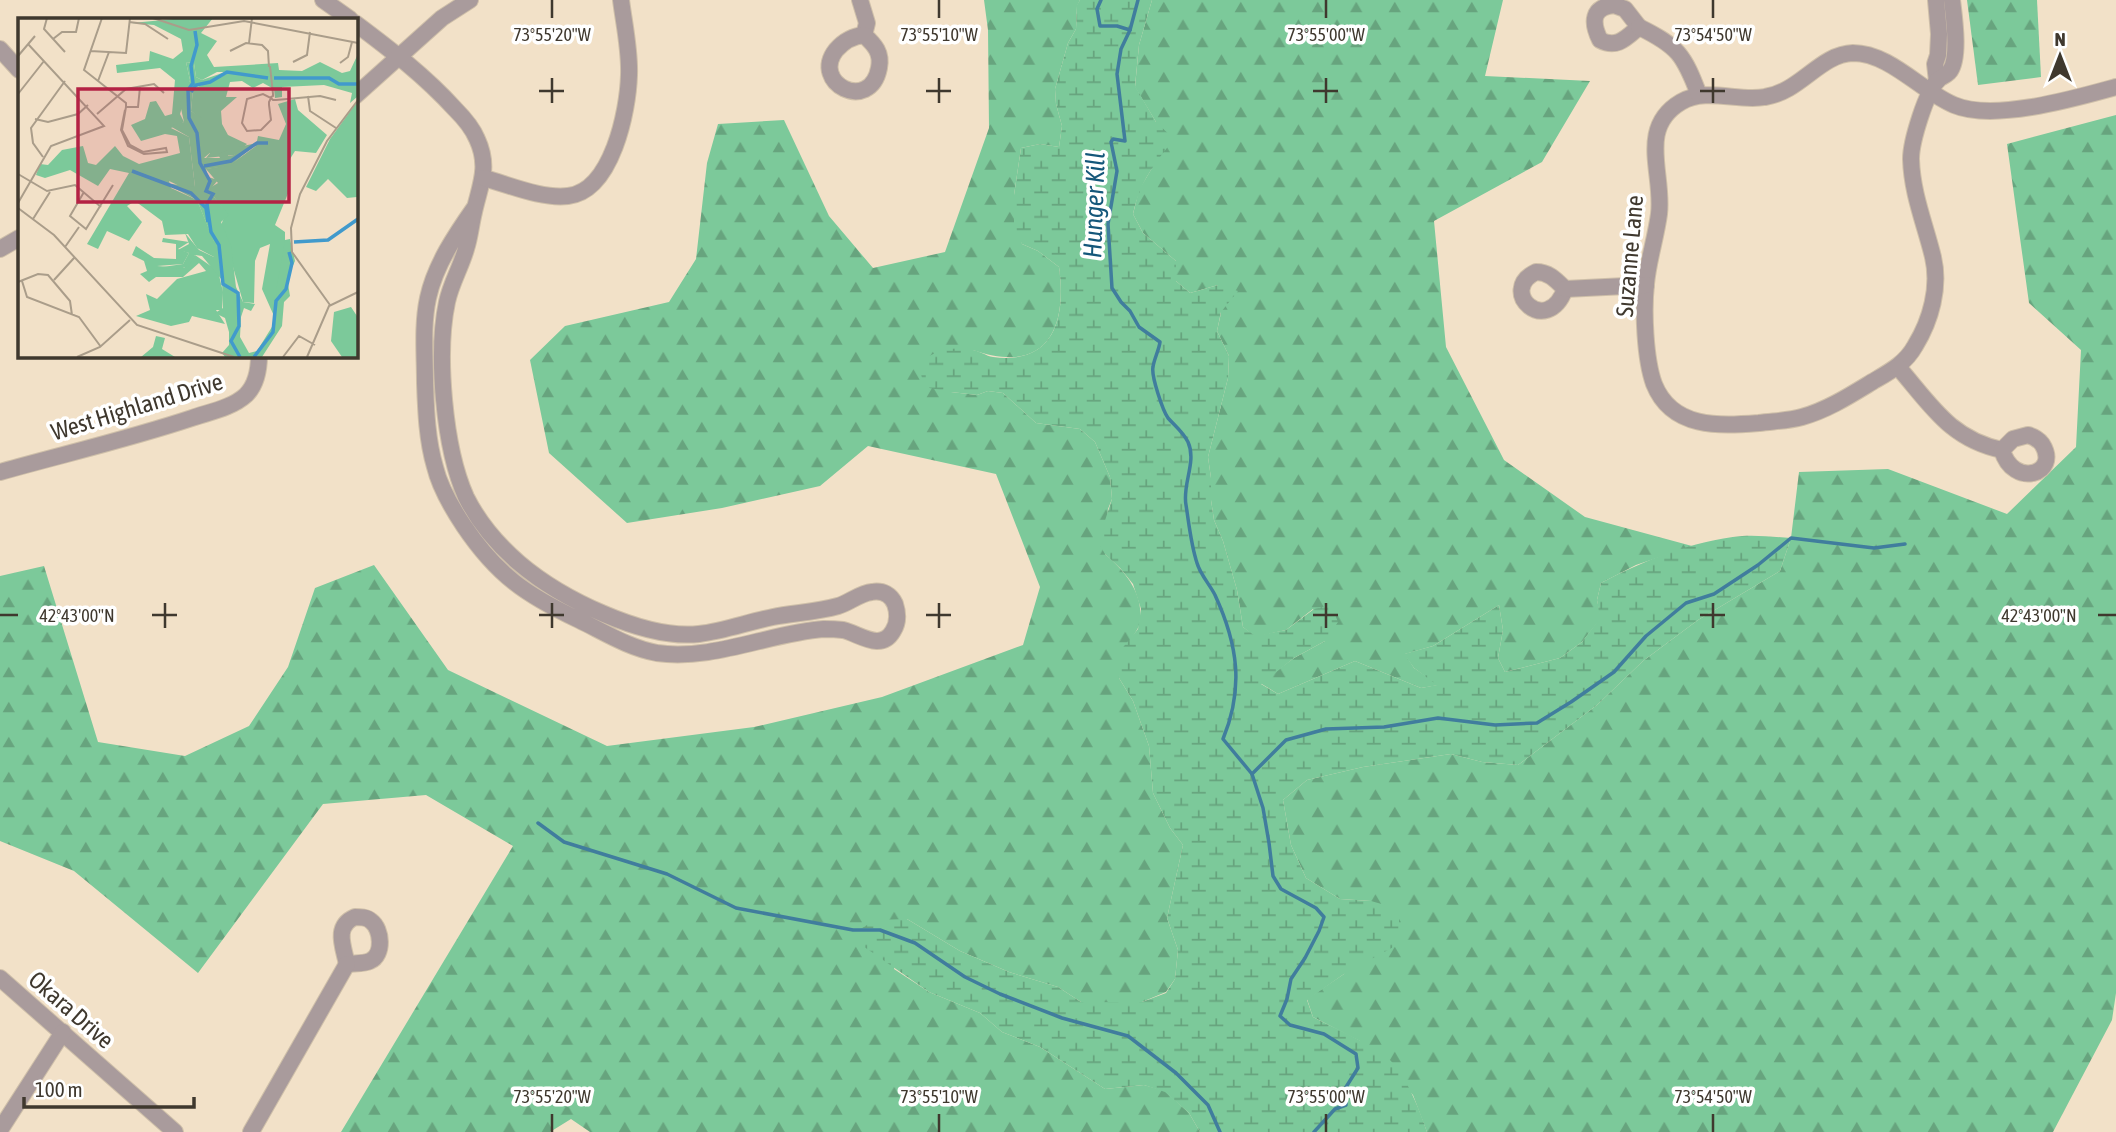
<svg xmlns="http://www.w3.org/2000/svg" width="2116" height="1132" font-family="'Asap Condensed',sans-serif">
<defs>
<pattern id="forest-firs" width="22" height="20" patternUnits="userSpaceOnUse" patternTransform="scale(1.75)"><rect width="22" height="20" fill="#7cc99a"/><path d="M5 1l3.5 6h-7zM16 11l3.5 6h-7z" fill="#67a47e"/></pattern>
<pattern id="wetland-marsh" width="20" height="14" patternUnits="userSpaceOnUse" patternTransform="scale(1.75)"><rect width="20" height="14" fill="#7cc99a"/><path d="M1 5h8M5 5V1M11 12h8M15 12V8" fill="none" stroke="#67a47e"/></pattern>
</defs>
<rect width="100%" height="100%" fill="#f2e1c8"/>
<!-- forest -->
<g fill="url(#forest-firs)">
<path d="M 984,0 L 1080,0 L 1077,6 L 1076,29 L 1068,43 L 1055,89 L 1056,104 L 1062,126 L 1059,147 L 1040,144 L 1021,148 L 1014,195 L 1022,244 L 1038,251 L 1059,267 C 1068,332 1044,375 973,350 L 951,392 L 977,395 L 988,391 L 1003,393 L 1036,423 L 1080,429 L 1095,442 L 1110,477 L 1112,499 L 1108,509 L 1105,554 C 1126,572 1146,596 1139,626 C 1137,631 1133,635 1131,640 C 1126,652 1123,666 1119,678 L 1133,701 L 1149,746 L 1153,793 L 1170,828 L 1183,845 L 1167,918 L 1178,950 L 1175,979 L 1166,992 L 1142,1002 L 1081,1002 L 1058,987 L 1009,972 L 960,951 L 907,919 L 894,969 L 929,992 L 980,1013 L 1002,1032 L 1040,1047 L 1105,1089 L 1144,1085 L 1165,1091 L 1189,1113 L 1200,1132 L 590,1132 L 571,1119 L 550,1132 L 341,1132 L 513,846 L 426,795 L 323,804 L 198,973 L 74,871 L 0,841 L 0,576 L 44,566 L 98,742 L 185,756 L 249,726 L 288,667 L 315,588 L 374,565 L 448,670 L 607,746 L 754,727 L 882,697 L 1023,645 L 1040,587 L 996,474 L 868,446 L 820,486 L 722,508 L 627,523 L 549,453 L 530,360 L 565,326 L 669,302 L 696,259 L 707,163 L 718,124 L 784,120 L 829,216 L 873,268 L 945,252 L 989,128 L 988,30 Z"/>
<path d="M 1152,0 L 1503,0 L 1485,76 L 1590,81 L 1542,162 L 1434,221 L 1446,347 L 1504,460 L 1585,517 L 1692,546 L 1636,565 L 1601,583 L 1597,600 L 1601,618 L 1582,642 L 1560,658 L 1505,672 L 1498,658 L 1503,630 L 1499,605 L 1433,646 L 1405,654 L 1414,668 L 1439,685 L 1421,688 L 1355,661 L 1278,694 L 1260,683 L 1294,658 L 1325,641 L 1313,609 L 1286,630 L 1255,637 L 1243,627 L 1237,590 L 1223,541 L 1214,520 L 1211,500 L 1211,478 L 1208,457 L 1228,378 L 1229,356 L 1217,331 L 1221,313 L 1218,285 L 1190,293 L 1176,281 L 1176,261 L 1143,233 L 1133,214 L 1139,190 L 1152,168 L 1156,122 L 1135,87 L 1139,45 Z"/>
<path d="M 1967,0 L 2037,0 L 2041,77 L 1978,85 Z"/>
<path d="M 2116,115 L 2116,993 L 2112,1020 L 2053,1132 L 1427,1132 L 1413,1095 L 1360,1041 L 1313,1017 L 1307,999 L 1344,974 L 1371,901 L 1340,899 L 1306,878 L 1291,845 L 1283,800 L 1307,780 L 1363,767 L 1451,754 L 1482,762 L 1518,765 L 1597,705 L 1643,661 L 1698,620 L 1780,571 L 1791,538 L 1799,472 L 1888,469 L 2007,514 L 2076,447 L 2081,350 L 2029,303 L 2007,144 Z"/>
</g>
<!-- wetland -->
<path fill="url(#wetland-marsh)" d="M 1080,0 L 1152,0 L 1139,45 L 1135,86 L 1156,122 L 1174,139 C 1153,166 1141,180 1133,214 L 1143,233 L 1176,261 L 1176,281 L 1190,293 L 1218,285 L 1238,291 L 1221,312 L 1217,331 L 1229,356 L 1228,378 L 1208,457 L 1211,478 L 1211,500 L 1214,520 L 1223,541 L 1237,590 L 1243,627 L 1255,636 L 1286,630 L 1314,609 L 1331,605 L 1338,622 L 1325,641 L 1294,658 L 1261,684 L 1278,694 L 1355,661 L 1421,688 L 1437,685 L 1414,668 L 1404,654 L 1433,646 L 1499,605 L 1503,630 L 1498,658 L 1505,672 L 1560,658 L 1582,642 L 1600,618 L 1597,600 L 1601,583 C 1645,560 1692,541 1742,536 C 1758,535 1775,537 1791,538 L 1780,571 L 1698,620 L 1643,661 L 1597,705 L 1518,765 L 1482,762 L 1451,754 L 1363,767 L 1307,780 L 1283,800 L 1291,845 L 1306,878 L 1340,899 L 1371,901 L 1399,909 L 1399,944 L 1344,974 L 1307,1000 L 1313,1017 C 1332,1027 1376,1046 1390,1060 C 1406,1076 1420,1110 1427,1132 L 1200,1132 L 1189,1113 L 1165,1092 L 1144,1085 L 1105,1089 L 1040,1047 L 1002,1032 L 980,1013 L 929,992 L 860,944 L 859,930 L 875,920 L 907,919 L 960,951 L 1009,972 L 1058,987 L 1081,1002 L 1142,1002 L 1166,993 L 1175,979 L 1178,950 L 1167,918 L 1183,845 L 1170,828 L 1153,793 L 1149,746 L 1133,701 L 1119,678 L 1120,651 L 1138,629 L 1141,609 L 1133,584 L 1120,568 L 1105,554 L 1098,542 L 1112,499 L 1110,477 L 1095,442 L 1080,429 L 1036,423 L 1003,393 L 988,391 L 977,395 L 951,392 L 924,387 L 919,365 C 932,350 952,346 973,350 C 980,351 986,356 993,357 C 1055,365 1066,317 1059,267 L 1038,251 L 1022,244 L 1014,226 L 1014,195 L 1021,148 L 1040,144 L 1059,147 L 1062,126 L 1056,104 L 1055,89 L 1068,43 L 1076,29 L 1077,5 Z"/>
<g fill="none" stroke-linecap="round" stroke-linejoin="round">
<!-- stream -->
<g stroke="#407d9d" stroke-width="3.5">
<path d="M 1101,0 L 1097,9 L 1100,26 L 1117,26 L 1130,30 L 1121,49 L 1117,74 L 1125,141 L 1113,139 L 1111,142 L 1117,171 L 1108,224 L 1112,288 L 1121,302 L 1130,311 L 1139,327 L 1160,342 C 1159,350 1154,359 1153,367 C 1151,376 1163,411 1168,418 C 1175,426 1183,432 1188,442 C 1197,462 1182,484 1186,505 C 1189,524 1191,545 1197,563 C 1200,574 1210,585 1215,595 C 1238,645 1244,688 1223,739 L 1252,774 L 1263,808 L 1269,843 L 1273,876 L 1281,889 L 1316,908 L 1324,917 L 1319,931 L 1305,958 L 1291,979 L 1287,999 L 1280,1016 L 1290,1025 L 1324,1034 L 1356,1054 L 1358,1068 L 1346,1087 L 1346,1105 L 1335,1109 L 1314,1132"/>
<path d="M 1130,30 L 1138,0"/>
<path d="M 1252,774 L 1286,740 L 1326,729 L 1384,727 L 1438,718 L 1495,725 L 1537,723 L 1571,702 L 1614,672 L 1646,636 L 1686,603 L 1714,594 L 1758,565 L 1791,538 L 1874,548 L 1905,544"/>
<path d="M 538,823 L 564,842 L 667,874 L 736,908 L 853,930 L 880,930 L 915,943 L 965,977 L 1000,994 L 1062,1018 L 1128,1036 L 1176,1073 L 1208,1105 L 1220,1132"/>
</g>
<!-- minor casing -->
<g stroke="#cebfa9" stroke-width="18">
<g id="minor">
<path d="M 323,0 L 350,19"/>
<path d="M 860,0 L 867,23 L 864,35"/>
<path d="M 1936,0 L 1939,34 L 1938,55 L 1935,64 L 1937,81"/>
<path d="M 1952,0 C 1954,17 1960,57 1950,71 C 1949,74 1941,77 1939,79 C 1926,91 1911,142 1911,159 C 1912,194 1925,224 1933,257 C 1940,287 1931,320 1915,346 C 1905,364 1889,372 1872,382 C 1849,396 1827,410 1802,417 C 1788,421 1773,421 1759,423 C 1719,426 1672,429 1654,384 C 1645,359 1643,311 1646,284 C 1648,261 1656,237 1659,214 C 1664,174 1637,128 1681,102 C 1706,87 1738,102 1765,97 C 1800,92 1820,54 1853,53 C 1890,53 1922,92 1954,105 C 1994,122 2076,98 2116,87"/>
<path d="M 1614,5 L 1625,9 L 1639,27 C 1626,38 1617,49 1600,40 C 1591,22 1592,7 1614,5 Z"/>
<path d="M 355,23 C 391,50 425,76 455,109 C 464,118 472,127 477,139 C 490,167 480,185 474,212 C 471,224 470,237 466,249 C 461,267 451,283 447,302 C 436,354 444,448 466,497 C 478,521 498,545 519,563 C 560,598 644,640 699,634 C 724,631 748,622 773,617 C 794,613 817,612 838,606 C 849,603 860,593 872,592 C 883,590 891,595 895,604 C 898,613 898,623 893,631 C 881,652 860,634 843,630 C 835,629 831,629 824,629 C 769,633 713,661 657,653 C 629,648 604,632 579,620 C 526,595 497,575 464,526 C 452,508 440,488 435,467 C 427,440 426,411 425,383 C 425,355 422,326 428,298 C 435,265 456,234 475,207"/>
<path d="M 1639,27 C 1678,46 1684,55 1699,95"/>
<path d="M 864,35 C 875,45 882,53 879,68 C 870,114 810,83 836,50 C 844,41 852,36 864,35 Z"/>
<path d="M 0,49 L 19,70"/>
<path d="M 355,96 L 442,18 L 470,0"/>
<path d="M 484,178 C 510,185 541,199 568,196 C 612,191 628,111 629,75 C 630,50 624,24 621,0"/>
<path d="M 0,249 L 19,238"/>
<path d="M 1536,272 C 1549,272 1556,280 1565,289 C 1547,338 1497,291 1536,272 Z"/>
<path d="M 1565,289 L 1646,285"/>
<path d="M 1898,367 C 1931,405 1950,439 2002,450"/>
<path d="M 2028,435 C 2035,437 2038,439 2042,444 C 2061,474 2013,489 2002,450 L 2013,439 Z"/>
<path d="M 0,472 C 64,454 129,439 192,418 C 209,412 232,408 246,395 C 256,385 259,369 259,355"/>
<path d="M 355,917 C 360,917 367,917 371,921 C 382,929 384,955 370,961 C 364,964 354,963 347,964 C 343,946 334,926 355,917 Z"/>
<path d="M 0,978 L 175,1132"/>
<path d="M 0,1130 L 63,1032"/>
<path d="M 251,1132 L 347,964"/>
</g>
</g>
<!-- minor -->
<use href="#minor" stroke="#a99b9c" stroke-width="16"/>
</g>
<!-- ticks -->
<path fill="none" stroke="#3f382e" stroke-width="2.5" d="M 552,0 L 552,18M 939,0 L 939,18M 1326,0 L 1326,18M 1713,0 L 1713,18M 552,78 L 552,103M 939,78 L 939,103M 1326,78 L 1326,103M 1713,78 L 1713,103M 539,91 L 564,91M 926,91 L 951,91M 1313,91 L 1338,91M 1700,91 L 1725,91M 165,603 L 165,628M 552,603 L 552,628M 939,603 L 939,628M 1326,603 L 1326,628M 1713,603 L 1713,628M 0,615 L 18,615M 152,615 L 177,615M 539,615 L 564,615M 926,615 L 951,615M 1313,615 L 1338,615M 1700,615 L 1725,615M 2098,615 L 2116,615M 552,1114 L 552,1132M 939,1114 L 939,1132M 1326,1114 L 1326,1132M 1713,1114 L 1713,1132"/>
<g text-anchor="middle" stroke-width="7" stroke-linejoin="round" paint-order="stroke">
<!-- street labels -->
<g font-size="24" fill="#3f382e" stroke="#fff">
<text transform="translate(1630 256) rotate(-85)" y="8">Suzanne Lane</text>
<text transform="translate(137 407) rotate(-17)" y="8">West Highland Drive</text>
<text transform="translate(71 1010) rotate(41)" y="8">Okara Drive</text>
</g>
<!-- water labels -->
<g font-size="26" font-style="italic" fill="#14577a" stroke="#fff">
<text transform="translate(1094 205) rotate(-88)" y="9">Hunger Kill</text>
</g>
</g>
<!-- overview -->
<g transform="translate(18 18)">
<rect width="340" height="340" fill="#f2e1c8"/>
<path d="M 339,84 L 339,179 L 329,180 L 310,161 L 298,173 L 288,169 L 312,121 ZM 138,318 L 147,320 L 144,331 L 157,339 L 123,339 L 135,329 Z" fill="#7cc99a"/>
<path d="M 166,0 L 195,0 L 183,15 L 199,23 L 189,37 L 196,49 L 260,45 L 261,52 L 284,53 L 302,44 L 324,55 L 332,53 L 339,38 L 339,79 L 332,85 L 334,75 L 306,67 L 264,69 L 264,79 L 257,80 L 256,71 L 245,65 L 235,70 L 224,63 L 212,64 L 208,79 L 219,79 L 203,93 L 204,106 L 210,117 L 229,126 L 216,137 L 188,140 L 192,135 L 184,134 L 182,100 L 173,93 L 175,71 L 213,54 L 199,54 L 184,62 L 178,59 L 176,45 L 168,44 L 172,62 L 162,96 L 166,104 L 153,110 L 171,119 L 177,169 L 168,171 L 151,163 L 153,170 L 179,182 L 196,223 L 196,239 L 179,230 L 170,216 L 147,217 L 144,203 L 117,183 L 109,188 L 124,204 L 111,223 L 89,213 L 80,231 L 69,226 L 111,155 L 92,151 L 80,168 L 52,152 L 27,160 L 18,157 L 22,146 L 30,147 L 44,132 L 65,128 L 70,145 L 78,147 L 97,128 L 105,138 L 121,146 L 162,135 L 159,118 L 147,116 L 123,123 L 113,107 L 127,101 L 132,84 L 138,83 L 147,98 L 154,96 L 157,62 L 142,50 L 99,55 L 98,47 L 131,43 L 132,33 L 155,41 L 165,33 L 163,21 L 136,7 L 114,5 ZM 277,81 L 280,92 L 309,117 L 298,135 L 277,133 L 272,141 L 271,173 L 257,207 L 267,214 L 267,235 L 256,298 L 244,271 L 252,226 L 242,230 L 237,243 L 236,285 L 225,284 L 203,207 L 208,195 L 190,171 L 200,165 L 188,151 L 212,147 L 238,128 L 240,118 L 261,122 L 268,106 L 260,86 ZM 145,220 L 171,224 L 160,231 L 171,235 L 165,246 L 139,248 L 166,250 L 177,237 L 200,253 L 205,274 L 204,292 L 198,292 L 207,306 L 174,298 L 171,304 L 153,308 L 118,298 L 132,292 L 128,276 L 139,281 L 159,261 L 188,253 L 181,245 L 165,259 L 138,259 L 131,264 L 122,256 L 129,253 L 126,243 L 114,237 L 118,228 L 136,240 L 158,241 L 158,226 L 144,224 ZM 333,289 L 339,298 L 339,339 L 324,339 L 313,323 L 316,294 Z" fill="#7cc99a"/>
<path d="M 168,44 L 176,45 L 178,59 L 184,62 L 213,52 L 175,71 L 173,93 L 184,100 L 184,134 L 194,133 L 186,140 L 202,140 L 200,136 L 210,132 L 210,138 L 216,137 L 220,129 L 239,125 L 212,148 L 188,151 L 190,159 L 200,162 L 191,173 L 211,197 L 203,204 L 213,228 L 218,269 L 225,284 L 237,286 L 233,293 L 226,290 L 223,299 L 222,319 L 231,335 L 239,333 L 257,304 L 259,268 L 267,222 L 272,221 L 277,243 L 269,260 L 272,278 L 266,284 L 264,308 L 244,339 L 207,339 L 204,335 L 211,327 L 211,314 L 207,300 L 197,295 L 205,290 L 204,262 L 184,238 L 177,237 L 171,248 L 162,251 L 138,250 L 165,246 L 171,235 L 160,232 L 171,226 L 167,215 L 181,232 L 196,239 L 196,224 L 179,182 L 146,165 L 177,169 L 171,119 L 152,108 L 166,104 L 162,86 L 172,62 Z" fill="#7cc99a"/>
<path fill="none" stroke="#419acc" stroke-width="3.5" d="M 177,13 L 179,27 L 173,48 L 175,65 L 170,72 L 171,100 L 179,115 L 182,145 L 192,163 L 188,173 L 195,176 L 189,186 L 193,214 L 201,227 L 205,266 L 220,275 L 221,308 L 213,323 L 222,339M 256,60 L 311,60 L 321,66 L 340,66M 173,74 L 178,67 L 192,64 L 209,54 L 250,60M 186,148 L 213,143 L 239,125 L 250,125M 114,153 L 173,175 L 188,190 L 190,204M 276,224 L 310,222 L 340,201M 236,339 L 255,314 L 258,283 L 268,271 L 274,245 L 271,234"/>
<path fill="none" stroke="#aa9d8a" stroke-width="2" d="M 29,0 L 26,11 L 47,34M 84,0 L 66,52 L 108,85 L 108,89 L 104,112 L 112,127 L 125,134 L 148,130 L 149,134 L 126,136 L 110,128 L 103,112 L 107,92M 135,0 L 171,12 L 226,3 L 340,25M 111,4 L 127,6 L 150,21M 35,21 L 44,14 L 58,14 L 61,0M 231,25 L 234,0M 72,33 L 108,35 L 112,0M 212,33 L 228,25 L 244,27 L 250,33 L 251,49M 0,38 L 17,18M 275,44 L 289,37 L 292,14M 322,45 L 330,39 L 334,24M 252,48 L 255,76 L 255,78 L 253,79 L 253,80 L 251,84 L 251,87 L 253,102 L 243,112 L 229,113 L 224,105 L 229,81 L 245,76 L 253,80 L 255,82 L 258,82 L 302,78 L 318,82M 80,63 L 91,34M 0,76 L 26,43M 290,78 L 292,93 L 318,110M 108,89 L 120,89 L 122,69M 79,96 L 108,71 L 136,66 L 146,75M 17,101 L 30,104 L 60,96 L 70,87M 25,139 L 15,125 L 13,110 L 47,63M 0,156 L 29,173 L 57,167 L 83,189M 66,174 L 52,198 L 68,211 L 95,167M 0,185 L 33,128 L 86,108 L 10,26M 0,190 L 36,217 L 119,307 L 216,339M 15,201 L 32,174M 47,229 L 61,209M 36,262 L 56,240M 4,263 L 9,279 L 61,299 L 83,329M 0,264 L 20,256 L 30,257 L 52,283 L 54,297M 312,287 L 274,234 L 273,210 L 282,176 L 309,123 L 340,82M 59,339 L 82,329 L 112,302M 265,339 L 281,318 L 297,327M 289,339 L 311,288 L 340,274"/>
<path fill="#b42244" fill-opacity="0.15" stroke="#b42244" stroke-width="3.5" d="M 60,71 L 271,71 L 271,184 L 60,184 Z"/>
<rect width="340" height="340" fill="none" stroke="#3f382e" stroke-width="3.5"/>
</g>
<g font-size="18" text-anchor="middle" fill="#3f382e" stroke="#fff" stroke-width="7" stroke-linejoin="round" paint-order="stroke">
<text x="552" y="41">73°55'20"W</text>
<text x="939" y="41">73°55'10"W</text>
<text x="1326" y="41">73°55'00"W</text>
<text x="1713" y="41">73°54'50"W</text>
<text x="77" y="622">42°43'00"N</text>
<text x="2039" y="622">42°43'00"N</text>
<text x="552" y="1103">73°55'20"W</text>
<text x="939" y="1103">73°55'10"W</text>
<text x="1326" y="1103">73°55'00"W</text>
<text x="1713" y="1103">73°54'50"W</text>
</g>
<!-- north arrow -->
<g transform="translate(2060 56)" stroke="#ffffff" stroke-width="5" paint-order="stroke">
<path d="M0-5L12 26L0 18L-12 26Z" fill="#3f382e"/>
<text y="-10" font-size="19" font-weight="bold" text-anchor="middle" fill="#3f382e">N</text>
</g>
<!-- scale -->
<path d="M24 1097v10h170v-10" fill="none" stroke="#3f382e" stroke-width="3.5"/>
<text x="35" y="1097" font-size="21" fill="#3f382e" stroke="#ffffff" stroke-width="5" paint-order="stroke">100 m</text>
</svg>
